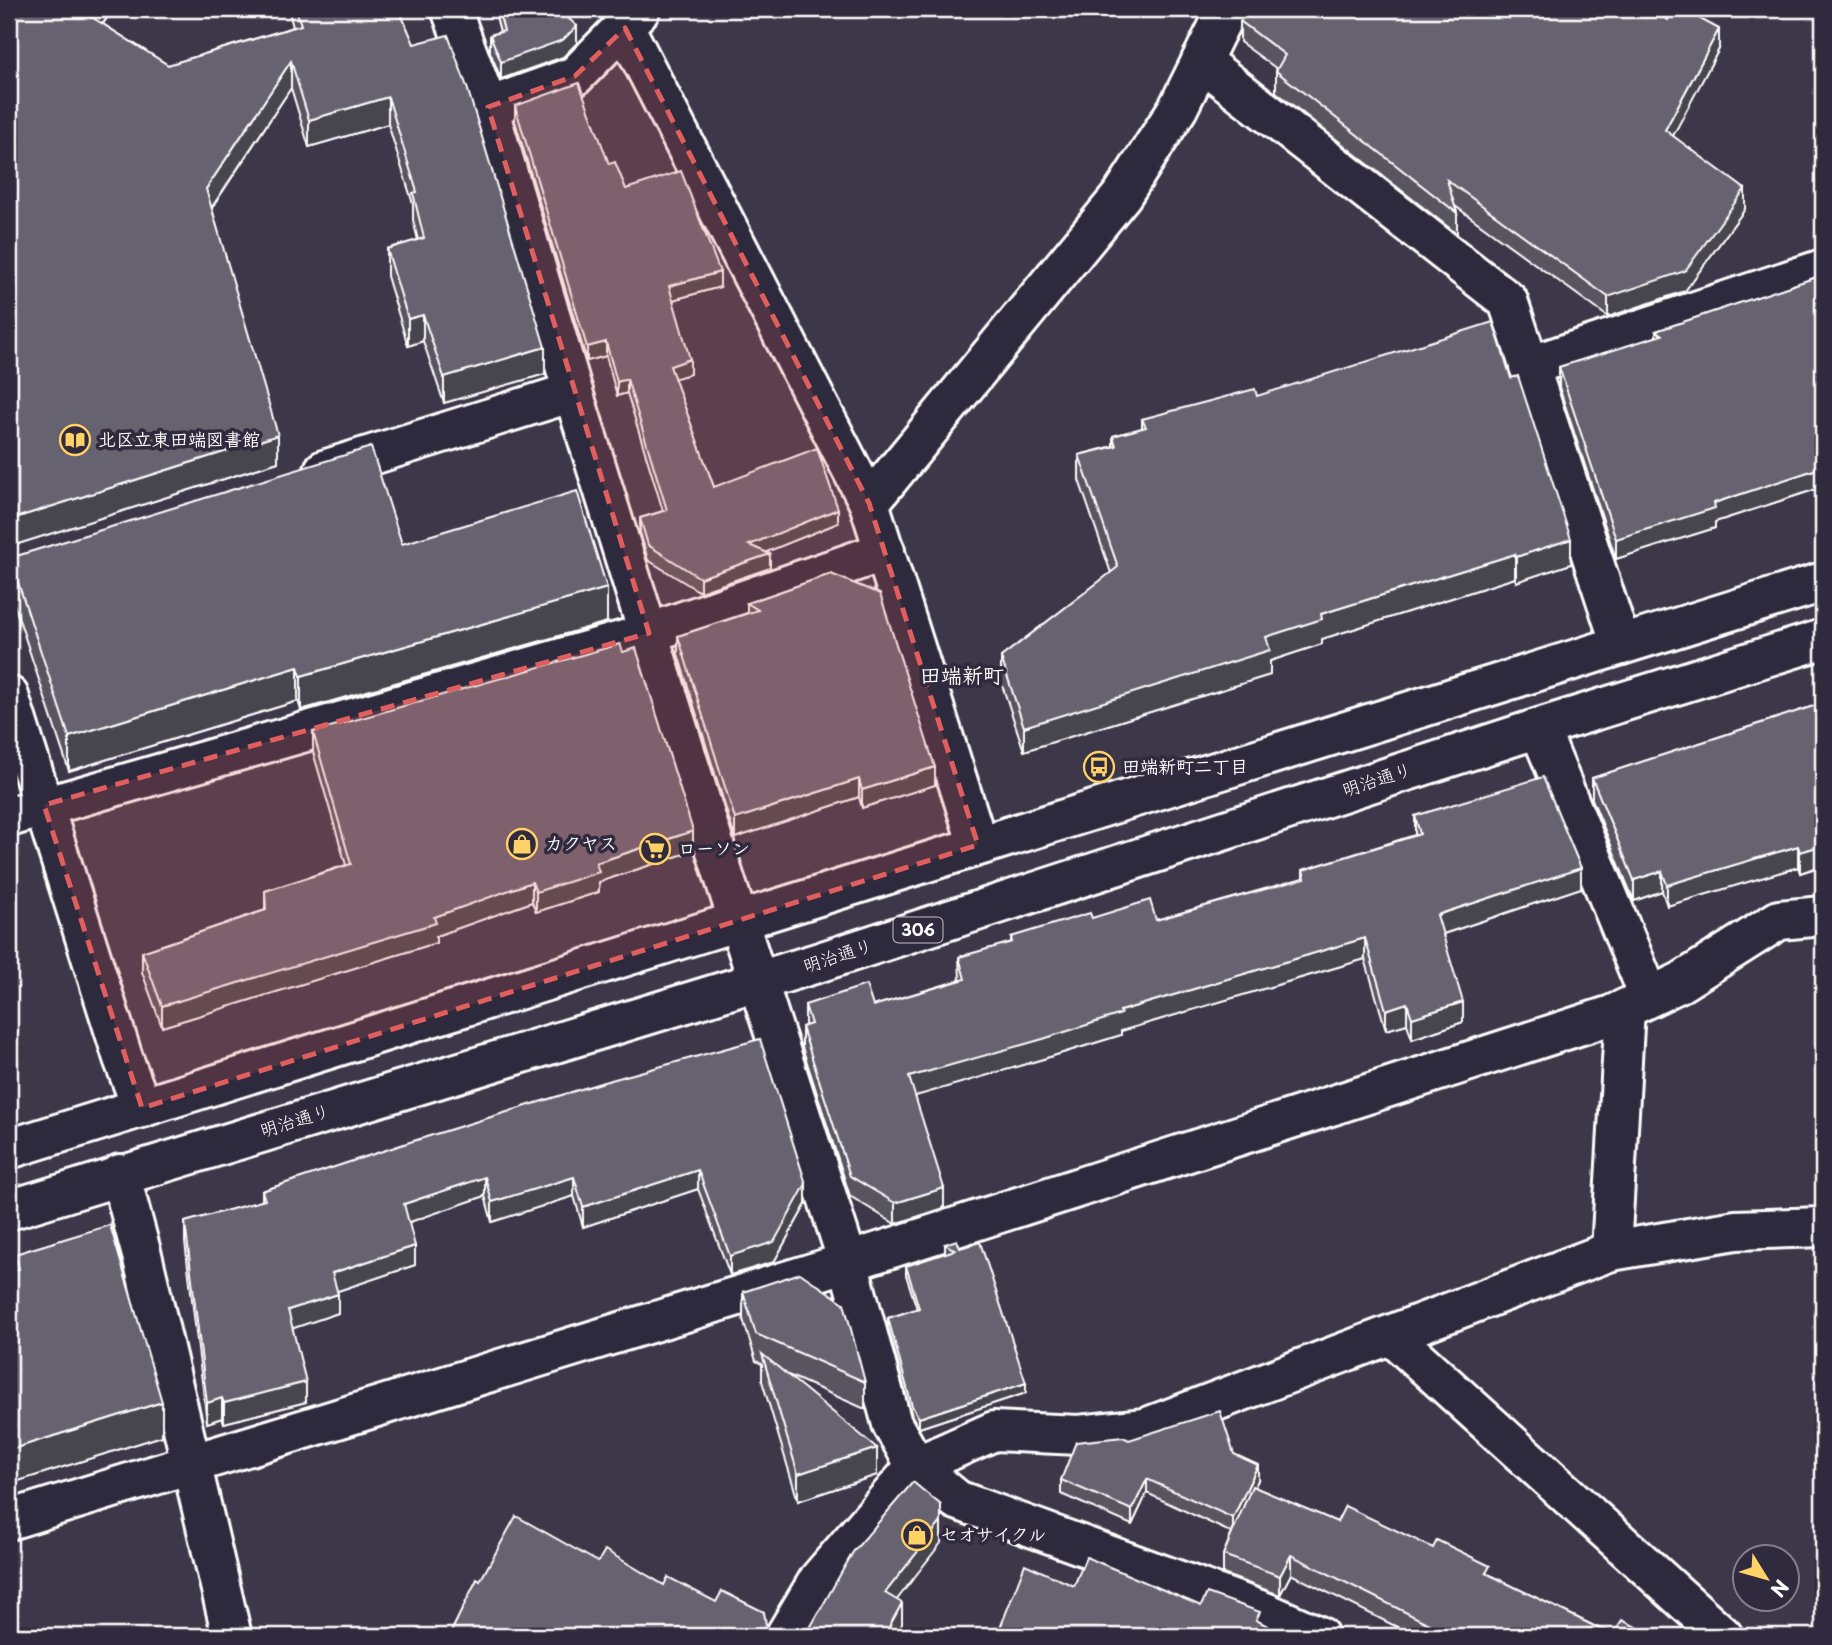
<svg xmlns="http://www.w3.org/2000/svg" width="1832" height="1645" font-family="'Playpen Sans','Klee One',sans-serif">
<rect width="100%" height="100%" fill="#3c3749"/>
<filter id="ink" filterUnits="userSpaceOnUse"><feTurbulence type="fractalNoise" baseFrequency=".0143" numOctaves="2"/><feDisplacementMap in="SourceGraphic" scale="14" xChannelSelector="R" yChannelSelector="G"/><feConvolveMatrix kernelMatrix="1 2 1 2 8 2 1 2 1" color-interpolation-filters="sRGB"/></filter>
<g filter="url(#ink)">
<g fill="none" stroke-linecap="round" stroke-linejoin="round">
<!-- street casing -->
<g stroke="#fff" stroke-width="44">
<g id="street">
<path d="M 625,28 L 869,503 L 978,845"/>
<path d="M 1201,61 L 1508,301 L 1621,645"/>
<path d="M 488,107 L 575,76 L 640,10"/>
<path d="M 1529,366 L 1823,269"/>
<path d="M 324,470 L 573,392"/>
<path d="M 869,503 L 1122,195 L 1178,108 L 1227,9"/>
<path d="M 1539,728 L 1649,996"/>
<path d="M 9,817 L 649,633 L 885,551"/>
<path d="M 120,1174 L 143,1259 L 232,1636"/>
<path d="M 1611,1251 L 1625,1009"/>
<path d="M 1392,1336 L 1723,1636"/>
<path d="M 9,1520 L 848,1262 L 1612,1015 L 1681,982 L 1779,920 L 1823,916"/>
<path d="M 785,1636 L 819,1579 L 916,1466 L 994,1431 L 1079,1435 L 1145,1428 L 1611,1251 L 1736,1230 L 1823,1227"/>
</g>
</g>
<!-- secondary casing -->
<g stroke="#fff" stroke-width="44">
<g id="secondary">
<path d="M 451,9 L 488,107 L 573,392 L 722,870 L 848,1262 L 892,1424 L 916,1466 L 957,1500 L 1265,1612 L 1319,1636"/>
<path d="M 9,696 L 123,1058 L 142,1108"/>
</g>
</g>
<!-- primary casing -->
<g stroke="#fff" stroke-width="44">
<g id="primary">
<path d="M 9,1149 L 1823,582"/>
<path d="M 9,1210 L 817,963 L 1539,728 L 1823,639"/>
</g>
</g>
<!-- street -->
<use href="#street" stroke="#2f2a3d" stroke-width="38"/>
<!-- secondary -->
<use href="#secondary" stroke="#2f2a3d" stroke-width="38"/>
<!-- primary -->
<use href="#primary" stroke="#2f2a3d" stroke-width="38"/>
</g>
<!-- wall -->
<g fill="#585460" stroke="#fff" stroke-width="2">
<path d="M 9,9 L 113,9 L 103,24 L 168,65 L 293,27 L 289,12 L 289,9 L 399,9 L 545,374 L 444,403 L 423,341 L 408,346 L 387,276 L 387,249 L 418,240 L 413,220 L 413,204 L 388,124 L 309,147 L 291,88 L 212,208 L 278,462 L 15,545 L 9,526 Z"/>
<path d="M 494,9 L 558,9 L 577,43 L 563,57 L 501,79 L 490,52 L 490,35 L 500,32 Z"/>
<path d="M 1240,21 L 1719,49 L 1672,136 L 1745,209 L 1685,291 L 1608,317 L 1455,206 L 1457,213 L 1457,234 L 1276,92 L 1276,71 L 1277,69 L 1240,42 Z"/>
<path d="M 515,106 L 609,164 L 626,189 L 720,287 L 673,300 L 690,374 L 674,378 L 714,487 L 838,523 L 766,552 L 770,568 L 700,592 L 648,560 L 640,532 L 640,518 L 663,511 L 627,393 L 617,396 L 606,356 L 587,361 L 515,121 Z"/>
<path d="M 1823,275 L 1823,487 L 1715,522 L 1715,528 L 1616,559 L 1559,387 L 1559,367 L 1656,337 L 1656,331 Z"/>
<path d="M 1257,396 L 1571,564 L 1516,582 L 1515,578 L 1322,639 L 1322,644 L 1270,661 L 1270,675 L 1024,751 L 1001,682 L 1001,657 L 1111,573 L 1079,480 L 1079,455 L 1113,446 L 1113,436 L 1142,428 L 1142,419 Z"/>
<path d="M 10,558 L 607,622 L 301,710 L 298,701 L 69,771 L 10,592 Z"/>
<path d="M 831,574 L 935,785 L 862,808 L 859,797 L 735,838 L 678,654 L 678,636 L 747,613 L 747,603 Z"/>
<path d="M 1823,703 L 1823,866 L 1800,873 L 1798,867 L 1667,906 L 1662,891 L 1634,901 L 1592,799 L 1592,778 Z"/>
<path d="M 313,732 L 693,851 L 599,882 L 599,892 L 536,912 L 532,902 L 436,936 L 436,943 L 162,1027 L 142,972 L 142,952 L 265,910 L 265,891 L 346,865 L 313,752 Z"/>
<path d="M 1415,816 L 1581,888 L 1443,934 L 1463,1022 L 1412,1039 L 1407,1024 L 1386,1030 L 1365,959 L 1121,1031 L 1121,1035 L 1043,1059 L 915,1096 L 944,1208 L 895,1224 L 850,1196 L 802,1047 L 802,1027 L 805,1026 L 805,1005 L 873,1006 L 960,980 L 959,957 L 1011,943 L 1011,937 L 1092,918 L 1156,920 L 1303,878 L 1303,870 L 1415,835 Z"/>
<path d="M 604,1082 L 806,1204 L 774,1262 L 730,1275 L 698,1189 L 583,1227 L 574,1196 L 492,1222 L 485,1196 L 408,1222 L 415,1265 L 337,1291 L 338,1313 L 292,1328 L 306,1402 L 224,1423 L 222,1418 L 207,1423 L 185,1242 L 185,1222 L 262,1201 L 262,1191 Z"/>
<path d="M 945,1244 L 960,1248 L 1026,1393 L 919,1428 L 912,1416 L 888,1327 L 888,1318 L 917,1309 L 906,1275 L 906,1266 L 945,1253 Z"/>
<path d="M 15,1254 L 162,1436 L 9,1484 L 9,1272 L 15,1270 Z"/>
<path d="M 743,1292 L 865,1382 L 865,1409 L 788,1375 L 877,1475 L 798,1501 L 762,1381 L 762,1364 L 756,1361 L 743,1319 Z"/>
<path d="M 1129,1440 L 1258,1480 L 1254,1487 L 1337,1522 L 1490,1575 L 1598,1628 L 1615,1633 L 1655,1636 L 1415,1636 L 1291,1574 L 1280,1595 L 1223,1574 L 1223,1555 L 1232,1533 L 1147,1493 L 1132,1525 L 1061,1494 L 1061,1480 Z"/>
</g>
<!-- shaded-wall -->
<g fill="#47454e" stroke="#fff" stroke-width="2">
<path d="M 95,9 L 113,9 L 90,42 L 90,16 Z"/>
<path d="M 577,26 L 577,43 L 563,57 L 501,79 L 501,62 Z"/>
<path d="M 1719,29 L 1719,49 L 1665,151 L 1665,130 Z"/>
<path d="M 291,61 L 291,88 L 206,216 L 206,189 Z"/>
<path d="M 388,97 L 388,124 L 309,147 L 309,120 Z"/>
<path d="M 1745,189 L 1745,209 L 1685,291 L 1608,317 L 1608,297 Z"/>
<path d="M 720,272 L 720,287 L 669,301 L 669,286 Z"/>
<path d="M 423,315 L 423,341 L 408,346 L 408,319 Z"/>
<path d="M 606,342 L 606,356 L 587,361 L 587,347 Z"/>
<path d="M 545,347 L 545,374 L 444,403 L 444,377 Z"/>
<path d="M 690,359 L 690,374 L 670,380 L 670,366 Z"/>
<path d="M 627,379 L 627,393 L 617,396 L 617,382 Z"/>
<path d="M 278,435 L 278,462 L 15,545 L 15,518 Z"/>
<path d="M 1823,467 L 1823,487 L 1715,522 L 1715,528 L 1616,559 L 1616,539 L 1714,503 Z"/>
<path d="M 838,509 L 838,523 L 749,559 L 749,545 Z"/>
<path d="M 1571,539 L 1571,564 L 1516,582 L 1516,557 Z"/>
<path d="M 770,554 L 770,568 L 700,592 L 700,578 Z"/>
<path d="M 1515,554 L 1515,578 L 1322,639 L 1322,644 L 1270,661 L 1270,675 L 1024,751 L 1024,727 L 1266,637 L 1321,614 Z"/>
<path d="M 607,588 L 607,622 L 301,710 L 301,676 Z"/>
<path d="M 298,667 L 298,701 L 69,771 L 69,737 Z"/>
<path d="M 935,767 L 935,785 L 862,808 L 862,790 Z"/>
<path d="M 859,779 L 859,797 L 735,838 L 735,819 Z"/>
<path d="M 693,831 L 693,851 L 599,882 L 599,892 L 536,912 L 536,892 L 596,863 Z"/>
<path d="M 1823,845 L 1823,865 L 1800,873 L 1800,852 Z"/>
<path d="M 1798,846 L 1798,867 L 1667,906 L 1667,885 Z"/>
<path d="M 1581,868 L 1581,888 L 1437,936 L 1437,915 Z"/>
<path d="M 1662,871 L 1662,891 L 1634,901 L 1634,880 Z"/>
<path d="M 532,882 L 532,902 L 436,936 L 436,943 L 162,1027 L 162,1006 L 434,917 Z"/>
<path d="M 1365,938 L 1365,959 L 1121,1031 L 1121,1035 L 1043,1059 L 909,1098 L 909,1077 L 1120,1011 Z"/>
<path d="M 1463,1002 L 1463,1022 L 1412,1039 L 1412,1018 Z"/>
<path d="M 1407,1003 L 1407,1024 L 1386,1030 L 1386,1010 Z"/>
<path d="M 698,1170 L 698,1189 L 583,1227 L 583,1207 Z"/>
<path d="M 485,1177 L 485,1196 L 404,1224 L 404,1204 Z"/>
<path d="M 574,1177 L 574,1196 L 492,1222 L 492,1202 Z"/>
<path d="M 806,1184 L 806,1204 L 774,1262 L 730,1275 L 730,1256 Z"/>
<path d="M 944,1188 L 944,1208 L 895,1224 L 895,1203 Z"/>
<path d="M 415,1246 L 415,1265 L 332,1293 L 332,1273 Z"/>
<path d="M 338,1294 L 338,1313 L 288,1330 L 288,1310 Z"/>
<path d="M 306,1382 L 306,1402 L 224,1423 L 224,1403 Z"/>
<path d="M 1026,1383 L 1026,1393 L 919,1428 L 919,1418 Z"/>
<path d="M 222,1398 L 222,1418 L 207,1423 L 207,1403 Z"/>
<path d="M 162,1402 L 162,1436 L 9,1484 L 9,1450 Z"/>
<path d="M 877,1448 L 877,1475 L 798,1501 L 798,1474 Z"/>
<path d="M 1258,1465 L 1258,1480 L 1233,1533 L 1233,1518 Z"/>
<path d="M 1147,1479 L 1147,1493 L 1132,1525 L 1132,1510 Z"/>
<path d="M 941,1522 L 941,1543 L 885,1615 L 885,1593 Z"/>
<path d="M 1291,1555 L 1291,1574 L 1280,1595 L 1280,1576 Z"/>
<path d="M 902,1603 L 902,1624 L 896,1636 L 884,1636 Z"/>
</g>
<!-- building -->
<g fill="#666270" stroke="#fff" stroke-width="2">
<path d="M 9,9 L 95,9 L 90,16 L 168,65 L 301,25 L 296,9 L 399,9 L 414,44 L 448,35 L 467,87 L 545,347 L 444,377 L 423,315 L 408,319 L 387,249 L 424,238 L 413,193 L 417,192 L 388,97 L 309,120 L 291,61 L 206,189 L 278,435 L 15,518 L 9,500 L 9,398 L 13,397 L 9,393 L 9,179 L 14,173 L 9,169 Z"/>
<path d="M 498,9 L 558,9 L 577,26 L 563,40 L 501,62 L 490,35 L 504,31 Z"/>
<path d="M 1250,9 L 1646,9 L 1668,20 L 1674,9 L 1682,9 L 1719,29 L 1665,130 L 1745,189 L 1685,271 L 1608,297 L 1447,180 L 1457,213 L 1276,71 L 1285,55 L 1240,21 Z"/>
<path d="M 579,83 L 609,164 L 615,162 L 626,189 L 681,171 L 720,272 L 669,286 L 690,359 L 670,366 L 714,487 L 817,448 L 838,509 L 749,545 L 770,554 L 700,578 L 648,545 L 640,518 L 667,510 L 627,379 L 617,382 L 606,342 L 587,347 L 515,106 Z"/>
<path d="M 1823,275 L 1823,467 L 1714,503 L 1715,508 L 1616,539 L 1559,367 L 1662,335 L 1656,331 Z"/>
<path d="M 1493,322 L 1511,378 L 1518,376 L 1571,539 L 1516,557 L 1515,554 L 1321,614 L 1322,619 L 1266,637 L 1270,650 L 1024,727 L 1001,657 L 1118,567 L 1079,455 L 1116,446 L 1113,436 L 1146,427 L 1142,419 L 1255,389 L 1257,396 Z"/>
<path d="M 371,447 L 402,544 L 577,491 L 607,588 L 301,676 L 298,667 L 69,737 L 10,558 Z"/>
<path d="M 831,574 L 880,594 L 935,767 L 862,790 L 859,779 L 735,819 L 678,636 L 758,610 L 747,603 Z"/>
<path d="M 620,644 L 623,652 L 636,648 L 693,831 L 596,863 L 599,872 L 536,892 L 532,882 L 434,917 L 436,923 L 162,1006 L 142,952 L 266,910 L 265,891 L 351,864 L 313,732 Z"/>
<path d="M 1823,703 L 1823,845 L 1800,852 L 1798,846 L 1667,885 L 1662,871 L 1634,880 L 1592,778 Z"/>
<path d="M 1543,777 L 1581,868 L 1437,915 L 1463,1002 L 1412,1018 L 1407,1003 L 1386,1010 L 1365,938 L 1120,1011 L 1121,1014 L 1043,1039 L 909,1077 L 944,1188 L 895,1203 L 850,1176 L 802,1027 L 811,1024 L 805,1005 L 866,985 L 873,1006 L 965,979 L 959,957 L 1012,942 L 1011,937 L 1090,913 L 1092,918 L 1150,900 L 1156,920 L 1305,878 L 1303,870 L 1420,834 L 1415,816 Z"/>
<path d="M 760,1039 L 806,1184 L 774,1242 L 730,1256 L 698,1170 L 583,1207 L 574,1177 L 492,1202 L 485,1177 L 404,1204 L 415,1246 L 332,1273 L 338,1294 L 288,1310 L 306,1382 L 224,1403 L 222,1398 L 207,1403 L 185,1222 L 265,1200 L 262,1191 L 410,1142 L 604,1082 Z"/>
<path d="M 110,1225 L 162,1402 L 9,1450 L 9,1272 L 19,1269 L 15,1254 Z"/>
<path d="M 957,1240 L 960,1248 L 980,1242 L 1026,1383 L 919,1418 L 912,1406 L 888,1318 L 919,1308 L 906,1266 L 955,1250 L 945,1244 Z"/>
<path d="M 800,1273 L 844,1303 L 865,1382 L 756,1334 L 743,1292 Z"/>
<path d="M 762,1354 L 877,1448 L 798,1474 Z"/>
<path d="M 1220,1411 L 1234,1454 L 1258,1465 L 1233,1518 L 1147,1479 L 1132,1510 L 1061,1480 L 1076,1442 L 1123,1437 L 1129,1440 Z"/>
<path d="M 913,1482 L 941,1505 L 941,1522 L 885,1593 L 902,1603 L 884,1636 L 786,1636 L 799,1631 L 806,1635 L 853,1552 Z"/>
<path d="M 1252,1486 L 1337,1522 L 1345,1506 L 1433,1548 L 1437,1540 L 1490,1566 L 1486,1573 L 1598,1628 L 1615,1633 L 1622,1620 L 1655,1636 L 1453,1636 L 1291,1555 L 1280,1576 L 1223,1555 Z"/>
<path d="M 516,1516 L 598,1562 L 605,1550 L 664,1585 L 668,1577 L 716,1602 L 722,1591 L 764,1612 L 766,1625 L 774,1634 L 785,1636 L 449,1636 L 477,1579 L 480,1581 Z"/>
<path d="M 1086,1557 L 1201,1606 L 1207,1593 L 1260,1612 L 1256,1620 L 1287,1636 L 997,1636 L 1025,1564 L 1074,1586 Z"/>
<path d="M 419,1629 L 431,1636 L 412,1636 Z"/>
</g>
</g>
<!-- marked area -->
<path fill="#e05e5e" fill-opacity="0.2" stroke="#e05e5e" stroke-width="5" stroke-dasharray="14 9" stroke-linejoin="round" d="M 625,28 L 869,503 L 978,845 L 142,1108 L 44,805 L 649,633 L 488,107 L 575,76 Z"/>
<!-- icons -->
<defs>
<g id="library-ring" transform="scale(1.575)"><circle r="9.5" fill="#2f2a3d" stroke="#ffd166" stroke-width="1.5"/><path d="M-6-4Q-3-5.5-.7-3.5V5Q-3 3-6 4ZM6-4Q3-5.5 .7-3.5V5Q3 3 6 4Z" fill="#ffd166"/></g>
<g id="bus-ring" transform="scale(1.575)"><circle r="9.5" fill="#2f2a3d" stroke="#ffd166" stroke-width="1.5"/><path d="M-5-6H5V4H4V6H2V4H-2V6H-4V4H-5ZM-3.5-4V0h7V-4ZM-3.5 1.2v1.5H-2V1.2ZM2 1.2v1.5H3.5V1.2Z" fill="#ffd166"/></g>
<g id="shop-ring" transform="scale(1.575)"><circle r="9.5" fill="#2f2a3d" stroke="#ffd166" stroke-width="1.5"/><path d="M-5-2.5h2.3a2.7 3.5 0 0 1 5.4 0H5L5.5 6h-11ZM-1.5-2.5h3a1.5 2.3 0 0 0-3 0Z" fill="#ffd166"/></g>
<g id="supermarket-ring" transform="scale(1.575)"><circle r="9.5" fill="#2f2a3d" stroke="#ffd166" stroke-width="1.5"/><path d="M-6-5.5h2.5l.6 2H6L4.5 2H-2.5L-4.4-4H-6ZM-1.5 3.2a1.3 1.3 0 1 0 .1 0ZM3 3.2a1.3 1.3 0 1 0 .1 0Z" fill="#ffd166"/></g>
</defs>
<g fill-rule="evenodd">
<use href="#library-ring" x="75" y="440"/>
<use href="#bus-ring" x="1099" y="767"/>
<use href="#shop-ring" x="522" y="844"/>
<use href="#supermarket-ring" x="655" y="849"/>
<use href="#shop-ring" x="917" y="1535"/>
</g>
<g text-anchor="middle" stroke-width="7" stroke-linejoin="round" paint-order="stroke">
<!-- shield labels -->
<rect fill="#2f2a3d" stroke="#c1bfc5" stroke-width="2" x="893.5" y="917.5" width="49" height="25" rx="5"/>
<g font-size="16" font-weight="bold" fill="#fff">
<text x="918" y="936">306</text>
</g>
<!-- poi labels -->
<g font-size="18" font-weight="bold" fill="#fff" stroke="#2f2a3d" text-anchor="start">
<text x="98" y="446">北区立東田端図書館</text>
<text x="1122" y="773">田端新町二丁目</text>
<text x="545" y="850">カクヤス</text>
<text x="678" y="855">ローソン</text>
<text x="940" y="1541">セオサイクル</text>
</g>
<!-- street labels -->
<g font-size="18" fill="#fff" stroke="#2f2a3d">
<text transform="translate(1377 780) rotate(-18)" y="6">明治通り</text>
<text transform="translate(838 956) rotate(-18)" y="6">明治通り</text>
<text transform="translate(295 1121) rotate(-17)" y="6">明治通り</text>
</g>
<!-- quarter labels -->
<g font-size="21" font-weight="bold" fill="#fff" stroke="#2f2a3d">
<text x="962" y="683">田端新町</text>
</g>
</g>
<!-- margin -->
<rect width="1832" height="1645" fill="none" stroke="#2f2a3d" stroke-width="35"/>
<rect x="18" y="18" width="1797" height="1610" fill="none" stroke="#fff" stroke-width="2.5" filter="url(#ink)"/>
<!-- north arrow -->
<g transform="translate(1766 1578) rotate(127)"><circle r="33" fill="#2f2a3d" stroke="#827f8b" stroke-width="2"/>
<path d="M0-5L12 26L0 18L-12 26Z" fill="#ffd166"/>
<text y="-10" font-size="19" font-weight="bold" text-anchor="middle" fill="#ffffff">N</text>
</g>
</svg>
